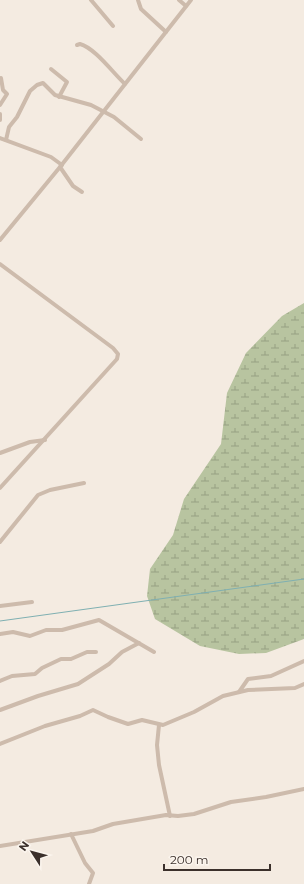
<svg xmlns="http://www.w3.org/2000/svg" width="304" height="884" font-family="Montserrat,sans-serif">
<defs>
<pattern id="wetland-marsh" width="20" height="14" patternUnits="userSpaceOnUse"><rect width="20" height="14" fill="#b8c4a0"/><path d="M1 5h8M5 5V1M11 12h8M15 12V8" fill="none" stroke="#97a083"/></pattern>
</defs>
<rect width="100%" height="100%" fill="#f4ebe1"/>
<!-- wetland -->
<path fill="url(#wetland-marsh)" d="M 304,303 L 304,639 L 266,653 L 239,654 L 200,646 L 155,619 L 147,596 L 150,569 L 173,535 L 184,499 L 221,444 L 227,393 L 246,353 L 282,316 Z"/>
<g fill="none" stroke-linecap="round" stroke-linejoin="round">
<!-- stream -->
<path stroke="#7fb0b2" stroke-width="1" d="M 0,621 L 304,579"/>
<!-- minor -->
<g stroke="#cdbbac" stroke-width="4">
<path d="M 91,0 L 113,26"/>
<path d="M 138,0 L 141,9 L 166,32"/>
<path d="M 179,0 L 186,6"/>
<path d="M 77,45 L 80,44 C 95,48 113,73 125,84"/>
<path d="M 51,69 L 67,82 L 59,97"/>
<path d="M 0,105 L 7,94 L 3,90 L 1,78"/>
<path d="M 0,114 L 0,120"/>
<path d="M 0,138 L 51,157 L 62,165"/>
<path d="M 6,140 L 9,127 L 17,117 L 30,91 L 37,85 L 43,83 L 55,95 L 91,105 L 114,117 L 141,139"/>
<path d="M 60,167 L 73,186 L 82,192"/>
<path d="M 0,240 L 60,167 L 191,0"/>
<path d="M 0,264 L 113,348 L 118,354 L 117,359 L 0,488"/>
<path d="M 0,453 L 30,442 L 45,440"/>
<path d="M 0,542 L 38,495 L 50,490 L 84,483"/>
<path d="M 0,606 L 32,602"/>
<path d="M 0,634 L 13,632 L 30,636 L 46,630 L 62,630 L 99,620 L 154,652"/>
<path d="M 0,681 L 12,676 L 35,674 L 42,668 L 61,659 L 71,659 L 87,652 L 96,652"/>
<path d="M 239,692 L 248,679 L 271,676 L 304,661"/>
<path d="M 0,710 L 38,696 L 78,684 L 109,664 L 122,652 L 139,643"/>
<path d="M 159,725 L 157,745 L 159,765 L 170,816"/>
<path d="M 0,744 L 45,726 L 80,716 L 93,710 L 108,717 L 128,724 L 142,720 L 163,725 L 194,712 L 223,696 L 248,690 L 295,688 L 304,684"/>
<path d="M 71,834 L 85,863 L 93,873 L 89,884"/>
<path d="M 0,846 L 93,831 L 113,824 L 166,815 L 178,816 L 194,814 L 231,802 L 266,797 L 304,789"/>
</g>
</g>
<!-- north arrow -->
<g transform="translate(32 852) rotate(306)" stroke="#fbf5ee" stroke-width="3" paint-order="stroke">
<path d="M0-3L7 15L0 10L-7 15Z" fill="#3b302b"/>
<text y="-6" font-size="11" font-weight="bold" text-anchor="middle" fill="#3b302b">N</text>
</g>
<!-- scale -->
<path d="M164 864v6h106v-6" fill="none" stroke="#3b302b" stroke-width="2"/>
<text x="170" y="864" font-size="12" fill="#3b302b" stroke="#fbf5ee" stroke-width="3" paint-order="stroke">200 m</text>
</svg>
